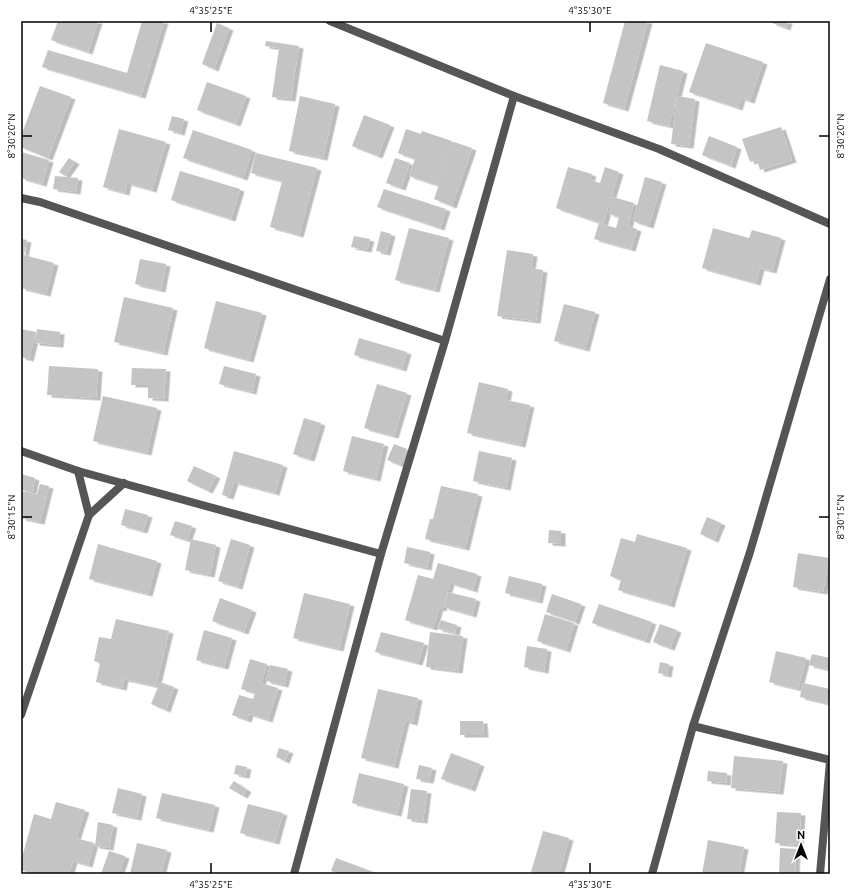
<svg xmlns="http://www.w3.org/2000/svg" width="851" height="895" font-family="Ubuntu,sans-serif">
<defs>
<filter id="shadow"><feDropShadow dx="4.5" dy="2.5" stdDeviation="0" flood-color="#0004"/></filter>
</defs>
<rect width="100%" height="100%" fill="#fff"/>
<!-- building -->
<g fill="#c4c4c4" filter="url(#shadow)">
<path d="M 58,21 L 98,21 L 88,52 L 51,40 Z"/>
<path d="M 142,21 L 164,21 L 141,96 L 42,67 L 48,50 L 127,73 Z"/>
<path d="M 625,21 L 648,21 L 624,109 L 603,103 Z"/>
<path d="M 772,21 L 788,21 L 786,28 L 772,23 Z"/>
<path d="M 217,23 L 229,28 L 214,69 L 202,64 Z"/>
<path d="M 266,41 L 299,46 L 291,99 L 272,97 L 279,48 L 265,46 Z"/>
<path d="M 706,43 L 763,62 L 750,101 L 741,98 L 738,108 L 689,92 Z"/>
<path d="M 660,65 L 683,71 L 669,126 L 647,121 Z"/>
<path d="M 207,82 L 246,96 L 236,124 L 197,110 Z"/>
<path d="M 40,86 L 71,97 L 48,158 L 21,147 L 21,136 Z"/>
<path d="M 300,96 L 335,104 L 323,158 L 289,151 Z"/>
<path d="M 677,96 L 695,99 L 689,146 L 671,144 Z"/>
<path d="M 364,115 L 390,125 L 378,156 L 352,146 Z"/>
<path d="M 172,116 L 184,119 L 180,133 L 168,130 Z"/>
<path d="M 781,127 L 792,160 L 760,170 L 757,160 L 750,162 L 742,139 Z"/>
<path d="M 119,129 L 166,142 L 152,190 L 127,183 L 125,193 L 103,187 Z"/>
<path d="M 406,129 L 421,134 L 422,131 L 452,141 L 437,185 L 409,176 L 415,159 L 398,153 Z"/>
<path d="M 193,130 L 252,150 L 243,178 L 183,158 Z"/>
<path d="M 709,136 L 737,147 L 731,166 L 702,155 Z"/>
<path d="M 454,142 L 472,148 L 452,206 L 434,199 Z"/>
<path d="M 21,152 L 49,160 L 42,184 L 21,178 Z"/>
<path d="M 256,153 L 317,168 L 299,235 L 270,227 L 282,181 L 251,173 Z"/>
<path d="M 69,158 L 75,162 L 65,176 L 59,172 Z"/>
<path d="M 395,158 L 410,163 L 401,188 L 386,183 Z"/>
<path d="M 568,167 L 592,174 L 590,180 L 600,183 L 605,167 L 619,172 L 603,224 L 556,208 Z"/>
<path d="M 180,171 L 240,189 L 231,219 L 171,200 Z"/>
<path d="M 55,176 L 78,178 L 76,192 L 53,189 Z"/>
<path d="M 645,177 L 662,182 L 649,226 L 633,221 Z"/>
<path d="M 384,189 L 446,209 L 440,228 L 377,207 Z"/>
<path d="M 613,197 L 634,203 L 628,226 L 637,229 L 631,249 L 594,239 L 599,223 L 616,228 L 619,217 L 609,214 Z"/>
<path d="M 409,228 L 449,238 L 435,290 L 395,280 Z"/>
<path d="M 713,228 L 749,238 L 752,230 L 781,238 L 772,271 L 760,268 L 756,283 L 702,268 Z"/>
<path d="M 381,231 L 391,234 L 386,253 L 376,251 Z"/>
<path d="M 354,236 L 370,239 L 367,250 L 351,247 Z"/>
<path d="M 21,239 L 27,240 L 24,255 L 54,263 L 46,294 L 21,288 Z"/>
<path d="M 507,250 L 533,254 L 531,268 L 543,270 L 536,321 L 497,316 Z"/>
<path d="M 140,259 L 166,264 L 161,290 L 135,284 Z"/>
<path d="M 124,297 L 173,308 L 163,353 L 114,342 Z"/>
<path d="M 216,301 L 262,313 L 249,360 L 204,348 Z"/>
<path d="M 564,304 L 595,312 L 585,349 L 554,341 Z"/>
<path d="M 21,329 L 36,332 L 29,359 L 21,357 Z"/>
<path d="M 37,329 L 60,332 L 59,345 L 35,343 Z"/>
<path d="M 359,338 L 407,352 L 402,369 L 354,355 Z"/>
<path d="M 49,366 L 98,369 L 96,398 L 47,395 Z"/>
<path d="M 224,366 L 256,374 L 252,392 L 219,384 Z"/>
<path d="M 132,368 L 166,369 L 164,399 L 148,398 L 148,385 L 131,385 Z"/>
<path d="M 479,382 L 508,389 L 506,400 L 530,405 L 521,445 L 467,433 Z"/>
<path d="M 377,384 L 407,393 L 394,436 L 364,428 Z"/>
<path d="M 103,396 L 157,408 L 147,453 L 93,441 Z"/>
<path d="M 304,418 L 321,423 L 310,459 L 293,454 Z"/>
<path d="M 352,436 L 384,444 L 376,479 L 343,471 Z"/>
<path d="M 394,444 L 407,449 L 400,465 L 387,460 Z"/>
<path d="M 234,451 L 283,465 L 275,493 L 234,482 L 229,497 L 222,495 Z"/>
<path d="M 479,451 L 512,458 L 506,488 L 473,481 Z"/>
<path d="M 194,466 L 216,476 L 208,491 L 187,481 Z"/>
<path d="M 21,474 L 35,478 L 32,492 L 21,490 Z"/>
<path d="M 40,484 L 49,486 L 40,522 L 21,518 L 21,491 L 37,494 Z"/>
<path d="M 441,486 L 478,494 L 465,548 L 425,539 L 430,519 L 433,519 Z"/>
<path d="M 125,509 L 148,515 L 143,531 L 121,525 Z"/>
<path d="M 707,517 L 721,523 L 714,540 L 700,534 Z"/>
<path d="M 175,521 L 192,526 L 187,540 L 170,535 Z"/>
<path d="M 549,530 L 561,531 L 561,544 L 548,543 Z"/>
<path d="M 637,534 L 687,548 L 670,605 L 618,590 L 621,580 L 610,576 L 621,538 L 635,542 Z"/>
<path d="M 191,539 L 216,545 L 210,575 L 185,570 Z"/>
<path d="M 231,539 L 250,545 L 238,587 L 218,581 Z"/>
<path d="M 98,544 L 157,561 L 148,594 L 89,579 Z"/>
<path d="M 407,547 L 430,552 L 427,568 L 404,563 Z"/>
<path d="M 798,553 L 829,558 L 823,592 L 793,587 Z"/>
<path d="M 438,563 L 477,574 L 473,590 L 450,583 L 442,609 L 439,608 L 433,628 L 405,620 L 418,575 L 433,579 Z"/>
<path d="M 509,576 L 542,584 L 538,601 L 505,593 Z"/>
<path d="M 448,592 L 476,599 L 472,615 L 444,607 Z"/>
<path d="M 304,593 L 350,604 L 339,649 L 293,638 Z"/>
<path d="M 552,594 L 581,604 L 575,622 L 546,612 Z"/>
<path d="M 220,598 L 252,610 L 244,632 L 212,621 Z"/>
<path d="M 599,604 L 652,622 L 645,641 L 592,623 Z"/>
<path d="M 545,614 L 574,623 L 566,650 L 537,641 Z"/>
<path d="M 116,619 L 169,631 L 156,686 L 124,679 L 122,688 L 96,682 L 100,663 L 94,661 L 99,637 L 111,639 Z"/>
<path d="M 441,620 L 457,625 L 455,633 L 438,629 Z"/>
<path d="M 660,624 L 677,630 L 670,648 L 653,642 Z"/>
<path d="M 204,630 L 232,638 L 224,667 L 196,660 Z"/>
<path d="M 381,632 L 424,643 L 418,663 L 375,652 Z"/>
<path d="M 430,632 L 463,636 L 458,671 L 426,667 Z"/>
<path d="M 527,646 L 547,649 L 544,671 L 524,667 Z"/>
<path d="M 776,651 L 806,658 L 798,689 L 769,682 Z"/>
<path d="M 812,654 L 830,658 L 830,670 L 809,665 Z"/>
<path d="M 250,659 L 267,664 L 261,683 L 278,688 L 268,720 L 249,714 L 247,720 L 232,715 L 239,695 L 253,699 L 255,693 L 241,689 Z"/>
<path d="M 660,662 L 669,664 L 667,675 L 658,673 Z"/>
<path d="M 270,665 L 288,669 L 284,685 L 266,681 Z"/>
<path d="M 160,682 L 174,687 L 166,710 L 151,704 Z"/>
<path d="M 803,683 L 830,689 L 830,704 L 800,697 Z"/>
<path d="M 378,689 L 418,698 L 413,723 L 405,721 L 394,766 L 361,758 Z"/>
<path d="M 460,721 L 483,721 L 484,735 L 460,735 Z"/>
<path d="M 279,748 L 289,751 L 285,761 L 276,757 Z"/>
<path d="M 451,753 L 480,764 L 471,789 L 441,779 Z"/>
<path d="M 734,756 L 783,761 L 779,792 L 731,788 Z"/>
<path d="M 236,765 L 247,767 L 245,776 L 234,774 Z"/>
<path d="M 419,765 L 432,768 L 429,781 L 416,779 Z"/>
<path d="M 708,771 L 727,773 L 726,783 L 707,781 Z"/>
<path d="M 359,773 L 404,784 L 397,814 L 352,803 Z"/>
<path d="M 234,781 L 247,790 L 243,796 L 229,788 Z"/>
<path d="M 118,788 L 142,794 L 137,818 L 112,813 Z"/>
<path d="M 411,789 L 427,791 L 423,821 L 407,819 Z"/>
<path d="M 162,793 L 215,805 L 209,830 L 156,818 Z"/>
<path d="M 56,802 L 85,810 L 76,838 L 94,843 L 88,865 L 73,861 L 69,874 L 32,874 L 21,870 L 21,861 L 34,814 L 51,819 Z"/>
<path d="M 248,804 L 283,813 L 275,842 L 240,833 Z"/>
<path d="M 777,812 L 801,813 L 799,845 L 775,843 Z"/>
<path d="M 98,822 L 113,825 L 109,848 L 95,846 Z"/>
<path d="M 543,831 L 569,838 L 559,874 L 538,874 L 531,872 Z"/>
<path d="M 708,840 L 744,847 L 739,874 L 702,874 Z"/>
<path d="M 137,843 L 167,850 L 161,874 L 130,874 Z"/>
<path d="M 780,848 L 796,849 L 795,874 L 779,874 Z"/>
<path d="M 109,851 L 125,856 L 119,874 L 101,874 Z"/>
<path d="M 336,858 L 379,874 L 338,874 L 331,871 Z"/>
</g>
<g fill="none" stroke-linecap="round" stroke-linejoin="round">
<!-- minor -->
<g stroke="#555" stroke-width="8">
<path d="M 330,21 L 514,96 L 659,149 L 830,224"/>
<path d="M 21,198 L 40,202 L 445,341"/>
<path d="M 21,451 L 78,471 L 381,554"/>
<path d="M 78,471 L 89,515"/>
<path d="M 21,715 L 89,515 L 124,483"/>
<path d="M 693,726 L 830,760"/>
<path d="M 294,874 L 381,554 L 445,341 L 514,96"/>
<path d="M 652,874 L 693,726 L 750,552 L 830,279"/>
<path d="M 820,874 L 830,762"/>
</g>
</g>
<!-- ticks -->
<path fill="none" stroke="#000" stroke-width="1.5" d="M 211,22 L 211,32M 590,22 L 590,32M 22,136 L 32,136M 819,136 L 829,136M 22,517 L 32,517M 819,517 L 829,517M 211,863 L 211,873M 590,863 L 590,873"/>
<!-- border -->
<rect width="851" height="895" fill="none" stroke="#ffffff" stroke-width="44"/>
<!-- north arrow -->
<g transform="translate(801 845)" stroke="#ffffff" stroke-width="3" paint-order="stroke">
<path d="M0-3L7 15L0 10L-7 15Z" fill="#000000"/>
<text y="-6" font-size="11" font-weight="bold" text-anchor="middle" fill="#000000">N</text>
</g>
<rect x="22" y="22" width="807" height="851" fill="none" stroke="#000" stroke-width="1.5"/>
<g font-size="10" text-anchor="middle" fill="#000">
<text x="211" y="14">4°35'25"E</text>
<text x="590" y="14">4°35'30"E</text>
<text transform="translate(11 136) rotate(-90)" y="4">8°30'20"N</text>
<text transform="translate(840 136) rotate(-90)" y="4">8°30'20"N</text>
<text transform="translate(11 517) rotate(-90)" y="4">8°30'15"N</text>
<text transform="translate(840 517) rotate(-90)" y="4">8°30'15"N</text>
<text x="211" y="888">4°35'25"E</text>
<text x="590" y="888">4°35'30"E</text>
</g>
</svg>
